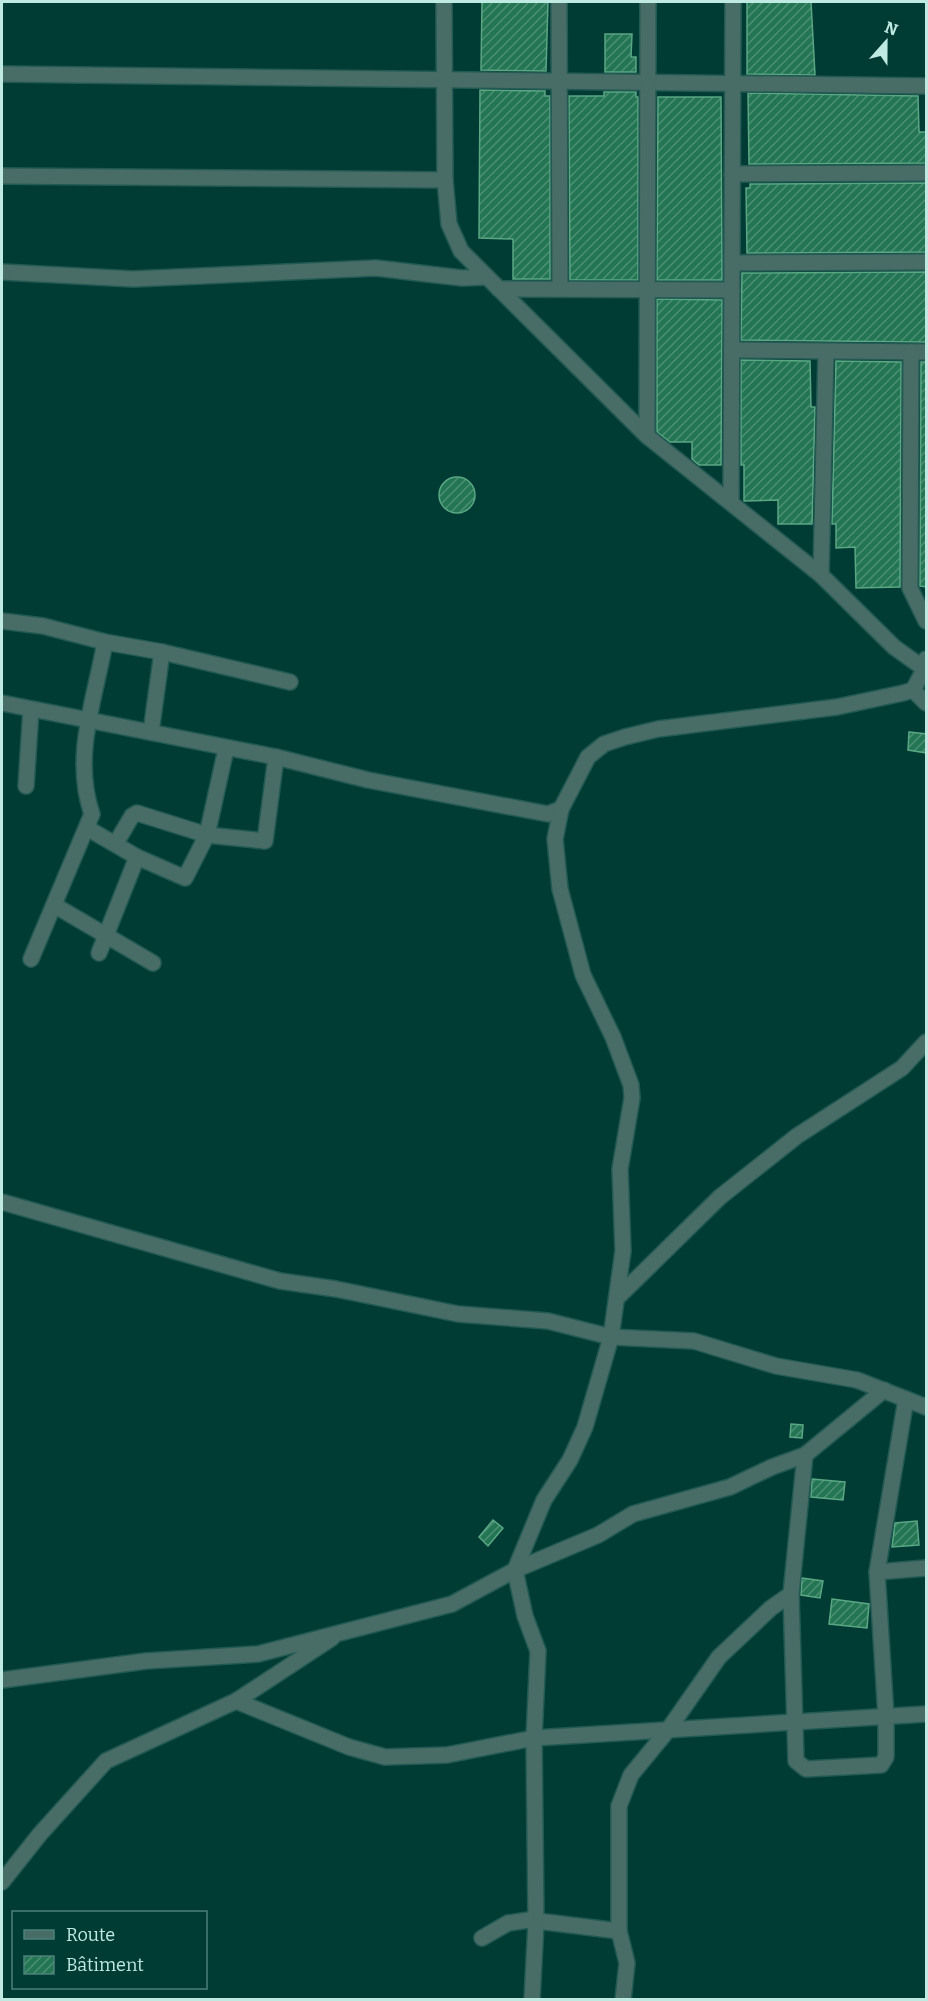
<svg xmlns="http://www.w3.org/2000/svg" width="928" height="2001" font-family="Bitter,serif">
<defs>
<pattern id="building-hatch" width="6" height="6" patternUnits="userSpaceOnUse" patternTransform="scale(1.5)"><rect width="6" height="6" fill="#247554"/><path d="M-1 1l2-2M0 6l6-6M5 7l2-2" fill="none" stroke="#4c8f74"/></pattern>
</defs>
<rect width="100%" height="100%" fill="#003b34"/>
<!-- building -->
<g fill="url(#building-hatch)" stroke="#5aa784" stroke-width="1.5">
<path d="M 482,2 L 548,2 L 546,71 L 481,70 Z"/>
<path d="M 747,2 L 811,2 L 815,75 L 747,74 Z"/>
<path d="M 605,34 L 632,34 L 631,57 L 636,57 L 636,72 L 605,72 Z"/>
<path d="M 480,90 L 545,91 L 545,96 L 550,96 L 550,279 L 513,279 L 513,239 L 479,238 Z"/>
<path d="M 604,92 L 636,92 L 636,97 L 638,97 L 638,280 L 570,280 L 569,96 L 604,96 Z"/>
<path d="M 748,93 L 918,96 L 919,132 L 927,132 L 927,163 L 749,164 Z"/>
<path d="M 658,97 L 721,97 L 722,280 L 657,280 Z"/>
<path d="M 927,183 L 927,252 L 747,253 L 746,188 L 750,188 L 750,184 Z"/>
<path d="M 927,272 L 927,342 L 741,340 L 742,273 Z"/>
<path d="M 657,299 L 722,300 L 721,465 L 699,465 L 692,459 L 692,442 L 670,442 L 657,432 Z"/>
<path d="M 741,360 L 810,361 L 811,407 L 815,407 L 812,524 L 778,524 L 778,500 L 744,501 L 744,465 L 741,465 Z"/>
<path d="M 836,361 L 901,362 L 900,587 L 856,588 L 855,547 L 836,548 L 836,524 L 832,524 Z"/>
<path d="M 921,362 L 927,362 L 927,587 L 920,586 Z"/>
<circle cx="457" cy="495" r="18"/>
<path d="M 909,732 L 927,734 L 927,753 L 908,750 Z"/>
<path d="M 791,1424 L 803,1425 L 802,1438 L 790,1437 Z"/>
<path d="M 812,1479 L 845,1482 L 843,1500 L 811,1497 Z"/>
<path d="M 493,1520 L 503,1528 L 488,1546 L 479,1537 Z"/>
<path d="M 917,1521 L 919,1545 L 892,1547 L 895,1523 Z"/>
<path d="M 802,1578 L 823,1581 L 820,1598 L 801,1595 Z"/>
<path d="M 832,1599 L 869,1604 L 867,1628 L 829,1624 Z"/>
</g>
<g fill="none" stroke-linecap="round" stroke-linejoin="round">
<!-- minor casing -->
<g stroke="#225a53" stroke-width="18">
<g id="minor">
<path d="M 444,2 L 445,180 L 449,224 L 461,251 L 647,436 L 821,575 L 894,647 L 926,670"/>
<path d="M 559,2 L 560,289"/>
<path d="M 2,74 L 926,86"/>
<path d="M 732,174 L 926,173"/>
<path d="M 2,176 L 445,180"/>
<path d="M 732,263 L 926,262"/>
<path d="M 2,272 L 133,279 L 376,268 L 462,278 L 487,277"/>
<path d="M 499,289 L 732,290"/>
<path d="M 732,350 L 926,352"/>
<path d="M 911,352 L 910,588 L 926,621"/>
<path d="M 647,436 L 648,2"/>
<path d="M 731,503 L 733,2"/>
<path d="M 821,575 L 826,352"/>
<path d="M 2,621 L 43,626 L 105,642 L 162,652 L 290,682"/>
<path d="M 913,690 L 926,703"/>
<path d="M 2,703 L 276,757 L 368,780 L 548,814 L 561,809 L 588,757 L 604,744 L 625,737 L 658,729 L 837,707 L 903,693 L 913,690 L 924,670 L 926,659"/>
<path d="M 151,732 L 162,652"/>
<path d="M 26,786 L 31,709"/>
<path d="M 87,828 L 137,857 L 185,878 L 207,835 L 226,749"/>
<path d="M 116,843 L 132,816 L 137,813 L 207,835 L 265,841 L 276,757"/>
<path d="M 54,905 L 153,963"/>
<path d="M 99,953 L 137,857"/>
<path d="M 31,959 L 92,814 C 72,757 95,699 105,642"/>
<path d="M 2,1202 L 280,1281 L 336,1289 L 458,1314 L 548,1321 L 611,1337 L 694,1341 L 776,1366 L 857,1380 L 926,1407"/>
<path d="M 618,1297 L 720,1197 L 797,1136 L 902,1068 L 926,1042"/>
<path d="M 805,1455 L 791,1594 L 796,1761 L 806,1769 L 881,1765 L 886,1757 L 886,1717 L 877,1572 L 906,1399"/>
<path d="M 877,1572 L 926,1568"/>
<path d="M 2,1680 L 146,1661 L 258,1654 L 452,1604 L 515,1570 L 598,1535 L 633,1514 L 730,1487 L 772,1467 L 805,1455 L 884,1390"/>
<path d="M 236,1701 L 349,1747 L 385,1757 L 447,1755 L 534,1738 L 926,1714"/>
<path d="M 2,1882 L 40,1834 L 106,1761 L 236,1701 L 332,1638"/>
<path d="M 619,1931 L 619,1806 L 631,1775 L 668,1730 L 719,1657 L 771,1608 L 791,1594"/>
<path d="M 482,1938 L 508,1923 L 529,1920 L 619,1931 L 627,1963 L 623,2000"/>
<path d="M 532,2000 L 536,1922 L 534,1738 L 538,1651 L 525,1616 L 515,1570 L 544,1500 L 570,1460 L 585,1427 L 611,1337 L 623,1251 L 620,1169 L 632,1098 L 631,1085 L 613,1037 L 583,975 L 560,889 L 555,839 L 561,809"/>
</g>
</g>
<!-- minor -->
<use href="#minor" stroke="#486c66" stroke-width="15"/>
</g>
<!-- border -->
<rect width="928" height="2001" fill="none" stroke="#beeae2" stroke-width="6"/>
<!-- legend -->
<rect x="12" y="1911" width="195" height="78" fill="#003b34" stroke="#4c817a" stroke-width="1.5"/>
<rect x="24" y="1930" width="30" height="9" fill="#486c66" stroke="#4c817a" stroke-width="1.5"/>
<text x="66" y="1941" font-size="18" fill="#beeae2">Route</text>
<rect x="24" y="1956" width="30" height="18" fill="url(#building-hatch)" stroke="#4c817a" stroke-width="1.5"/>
<text x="66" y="1971" font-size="18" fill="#beeae2">Bâtiment</text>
<!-- north arrow -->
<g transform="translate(886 42) rotate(21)" stroke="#003b34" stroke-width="4.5" paint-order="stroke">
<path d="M0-4.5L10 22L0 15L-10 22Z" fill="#beeae2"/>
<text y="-9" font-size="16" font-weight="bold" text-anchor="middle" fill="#beeae2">N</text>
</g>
</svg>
